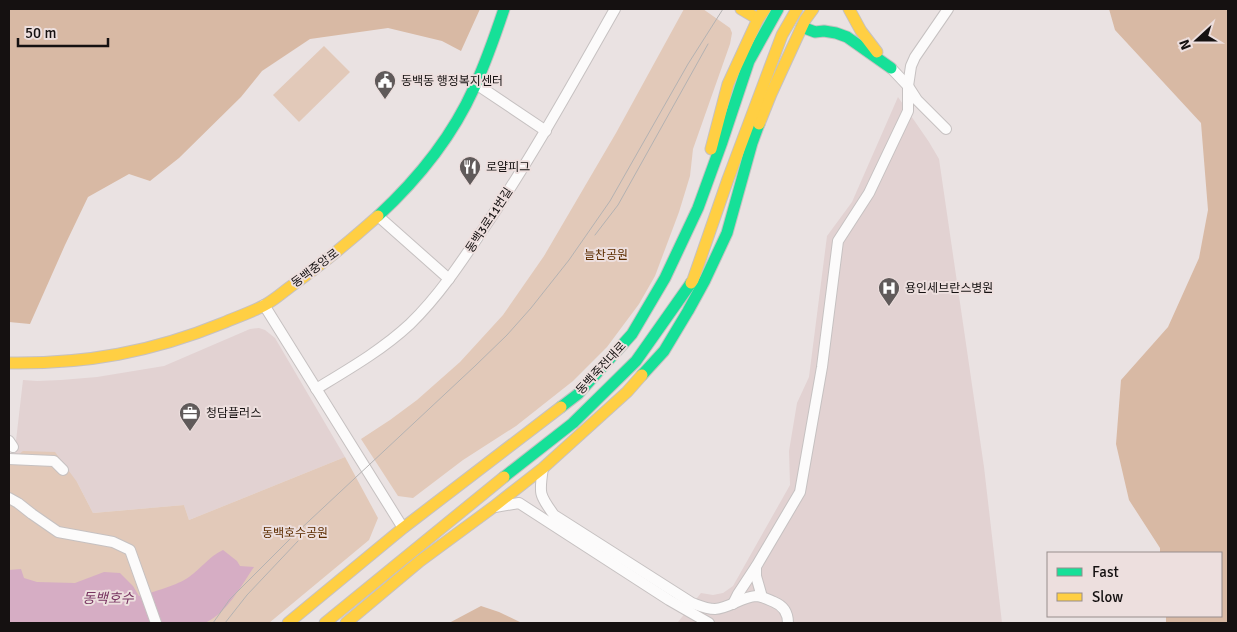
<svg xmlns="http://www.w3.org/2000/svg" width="1237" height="632" font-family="Signika,'Noto Sans KR',sans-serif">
<rect width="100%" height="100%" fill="#eae2e2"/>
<!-- built -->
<g fill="#e2d2d2">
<path d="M 898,97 L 929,142 L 939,159 L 984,467 L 1002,623 L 680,623 L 678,622 L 701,593 L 713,595 L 723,593 L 733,586 L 790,485 L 789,451 L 797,403 L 809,377 L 827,236 L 852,202 Z"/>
<path d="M 259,328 L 265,330 L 275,338 L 345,457 L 189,520 L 184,505 L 93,513 L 77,482 L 14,458 L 23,380 L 37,381 L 61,380 L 97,377 L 164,366 L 250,329 Z"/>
</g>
<!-- green -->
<g fill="#e2c9b9">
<path d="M 684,9 L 703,9 L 730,28 L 732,33 L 730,44 L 693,149 L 690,176 L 679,212 L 655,276 L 639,304 L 607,347 L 573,381 L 516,426 L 463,460 L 413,498 L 398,496 L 361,439 L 390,420 L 417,400 L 460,362 L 503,315 L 544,256 L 616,133 Z"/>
<path d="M 324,46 L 350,72 L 299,122 L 273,95 Z"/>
<path d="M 23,451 L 55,452 L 77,482 L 93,513 L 184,505 L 189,520 L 345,457 L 378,518 L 369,540 L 269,623 L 9,623 L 9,458 L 14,458 Z"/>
</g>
<!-- forest -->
<g fill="#d8b9a4">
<path d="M 9,9 L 480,9 L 461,51 L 442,41 L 388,28 L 310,39 L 262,71 L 241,97 L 179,158 L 150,181 L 129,174 L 88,197 L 65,245 L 30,324 L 9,322 Z"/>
<path d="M 1109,9 L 1228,9 L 1228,623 L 1166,623 L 1166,616 L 1221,616 L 1221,553 L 1160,553 L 1160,548 L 1129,500 L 1116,444 L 1121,380 L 1168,327 L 1199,258 L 1208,210 L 1201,123 L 1115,30 Z"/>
<path d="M 481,606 L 499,612 L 522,623 L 449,623 Z"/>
</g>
<!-- water -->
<path fill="#d6adc4" d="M 223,550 L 237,561 L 240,566 L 254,567 C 240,587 228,612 205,623 L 9,623 L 9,570 L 21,569 L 24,578 L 37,582 L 75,583 L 104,572 L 120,573 L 133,586 L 139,596 C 153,592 178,585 189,577 C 202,568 207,558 223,550 Z"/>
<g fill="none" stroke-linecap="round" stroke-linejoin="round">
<!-- street casing -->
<g stroke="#c6c1c1" stroke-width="12">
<g id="street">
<path d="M 891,68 L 908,86 L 917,100 L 946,129"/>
<path d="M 476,84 L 546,131"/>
<path d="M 378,216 L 449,279"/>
<path d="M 264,305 L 403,528"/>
<path d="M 316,389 C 349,369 382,350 410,324 C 439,296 462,261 484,228 C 532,157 573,83 615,9"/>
<path d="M 9,441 L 13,447"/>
<path d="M 9,459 L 54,461 L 63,470"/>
<path d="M 543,468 C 539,493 539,495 554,515 L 692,603 C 700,606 706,609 715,609 C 730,608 741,597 756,596 C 762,596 769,600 774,602 C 784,606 788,613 788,623"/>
<path d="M 9,498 L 18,503 L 32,514 L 58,532 L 113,542 L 130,550 L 156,623"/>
<path d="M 495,507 L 519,503 L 669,600 L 709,623"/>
<path d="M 756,567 L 756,576 L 762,597"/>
<path d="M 733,604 L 738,594 L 757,565 L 800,492 L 822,367 L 838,241 L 869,193 L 908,111 L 908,86 L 911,66 L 915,57 L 948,9"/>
</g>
</g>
<!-- fast casing -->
<g stroke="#c6c1c1" stroke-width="13">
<g id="fast">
<path d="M 802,27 L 815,32 L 824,31 L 836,33 L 847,37 L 891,68"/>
<path d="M 378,216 C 418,179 452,137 474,88 C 486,62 495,36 504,9"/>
<path d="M 642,375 L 664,351 L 688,311 L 705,280 L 727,233 L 752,143 L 759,124"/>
<path d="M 561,407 L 578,394 L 632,334 L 665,278 L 698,208 L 722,142 L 749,61 L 778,9"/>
<path d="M 504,477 L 573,423 L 636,361 L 691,283"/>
</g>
</g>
<!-- slow casing -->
<g stroke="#c6c1c1" stroke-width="13">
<g id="slow">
<path d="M 741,9 L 758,19"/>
<path d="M 849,9 L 861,31 L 877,52"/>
<path d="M 759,124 L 771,94 L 805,20 L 813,9"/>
<path d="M 711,149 L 728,84 L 758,19 L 765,9"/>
<path d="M 691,283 L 693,280 L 728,179 L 782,35 L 797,9"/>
<path d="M 9,363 C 86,364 152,352 223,323 C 237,317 252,312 265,305 C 274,300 282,293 290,287 C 321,265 350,241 378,216"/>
<path d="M 288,623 L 403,528 L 561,407"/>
<path d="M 325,623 L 504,477"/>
<path d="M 346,623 L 420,561 L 492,508 L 543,468 L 627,392 L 642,375"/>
</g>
</g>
<!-- street -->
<use href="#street" stroke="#fcfbfb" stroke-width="10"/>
<!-- fast -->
<use href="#fast" stroke="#16e098" stroke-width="11"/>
<!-- slow -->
<use href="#slow" stroke="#ffcf43" stroke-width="11"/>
<!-- tram -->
<g stroke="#b4b2b2" stroke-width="1">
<path d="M 595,235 L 618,205 L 708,44"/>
<path d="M 213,623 L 230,599 L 294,535 L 475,366 L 507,335 L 531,308 L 569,260 L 610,201 L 688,64 L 723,9"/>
<path d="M 225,623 L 247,595 L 298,541"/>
</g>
</g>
<!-- icons -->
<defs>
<g id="civic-pin" transform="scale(1.125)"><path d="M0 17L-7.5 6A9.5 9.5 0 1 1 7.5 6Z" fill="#605a5a" stroke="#eddfde"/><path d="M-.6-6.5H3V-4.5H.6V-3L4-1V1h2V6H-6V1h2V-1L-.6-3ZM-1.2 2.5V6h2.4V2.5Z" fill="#fff"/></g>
<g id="restaurant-pin" transform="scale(1.125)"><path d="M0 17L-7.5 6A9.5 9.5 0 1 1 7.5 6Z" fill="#605a5a" stroke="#eddfde"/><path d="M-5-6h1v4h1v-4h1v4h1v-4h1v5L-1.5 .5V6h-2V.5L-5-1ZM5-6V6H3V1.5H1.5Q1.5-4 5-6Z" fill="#fff"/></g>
<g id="hospital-pin" transform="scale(1.125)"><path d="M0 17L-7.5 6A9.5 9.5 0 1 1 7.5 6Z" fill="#605a5a" stroke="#eddfde"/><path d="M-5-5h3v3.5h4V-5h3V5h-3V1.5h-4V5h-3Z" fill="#fff"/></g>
<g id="office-pin" transform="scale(1.125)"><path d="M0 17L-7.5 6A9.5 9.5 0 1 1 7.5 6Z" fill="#605a5a" stroke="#eddfde"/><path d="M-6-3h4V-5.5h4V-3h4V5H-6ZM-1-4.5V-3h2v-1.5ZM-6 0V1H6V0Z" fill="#fff"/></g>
</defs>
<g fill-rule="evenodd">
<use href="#civic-pin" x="385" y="81"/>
<use href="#restaurant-pin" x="470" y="167"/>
<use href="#hospital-pin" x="889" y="288"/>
<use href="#office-pin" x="190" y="413"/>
</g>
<g text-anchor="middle" stroke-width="4" stroke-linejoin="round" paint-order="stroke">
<!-- poi labels -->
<g font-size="12" fill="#151111" stroke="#eddfde" text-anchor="start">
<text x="401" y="85">동백동 행정복지센터</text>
<text x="486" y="171">로얄피그</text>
<text x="905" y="292">용인세브란스병원</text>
<text x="206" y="417">청담플러스</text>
</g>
<!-- street labels -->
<g font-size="12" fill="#151111" stroke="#eddfde">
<text transform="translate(489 220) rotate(-57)" y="4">동백3로11번길</text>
<text transform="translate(315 268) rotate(-37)" y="4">동백중앙로</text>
<text transform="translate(601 368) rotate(-47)" y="4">동백죽전대로</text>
</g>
<!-- park labels -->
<g font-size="12" fill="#5c2d00" stroke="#eddfde">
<text x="606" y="259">늘찬공원</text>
<text x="295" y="537">동백호수공원</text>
</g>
<!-- water labels -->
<g font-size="14" font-style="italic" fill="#783561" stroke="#eddfde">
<text x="108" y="603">동백호수</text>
</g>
</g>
<!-- border -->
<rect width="1237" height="632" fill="none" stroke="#151111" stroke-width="20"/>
<!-- legend -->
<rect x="1047" y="552" width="175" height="65" fill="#eddfde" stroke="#978d8c"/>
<rect x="1057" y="568" width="25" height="8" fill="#16e098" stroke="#978d8c"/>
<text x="1092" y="577" font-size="15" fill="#151111">Fast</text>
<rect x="1057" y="593" width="25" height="8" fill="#ffcf43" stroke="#978d8c"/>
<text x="1092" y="602" font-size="15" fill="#151111">Slow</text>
<!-- north arrow -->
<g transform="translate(1197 40) rotate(249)" stroke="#eddfde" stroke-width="4" paint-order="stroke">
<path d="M0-4L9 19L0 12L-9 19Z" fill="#151111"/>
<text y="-8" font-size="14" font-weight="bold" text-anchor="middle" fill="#151111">N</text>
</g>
<!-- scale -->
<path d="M18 38v8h90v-8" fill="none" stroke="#151111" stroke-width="2.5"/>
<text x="25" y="38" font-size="15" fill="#151111" stroke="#eddfde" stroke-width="4" paint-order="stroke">50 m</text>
</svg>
